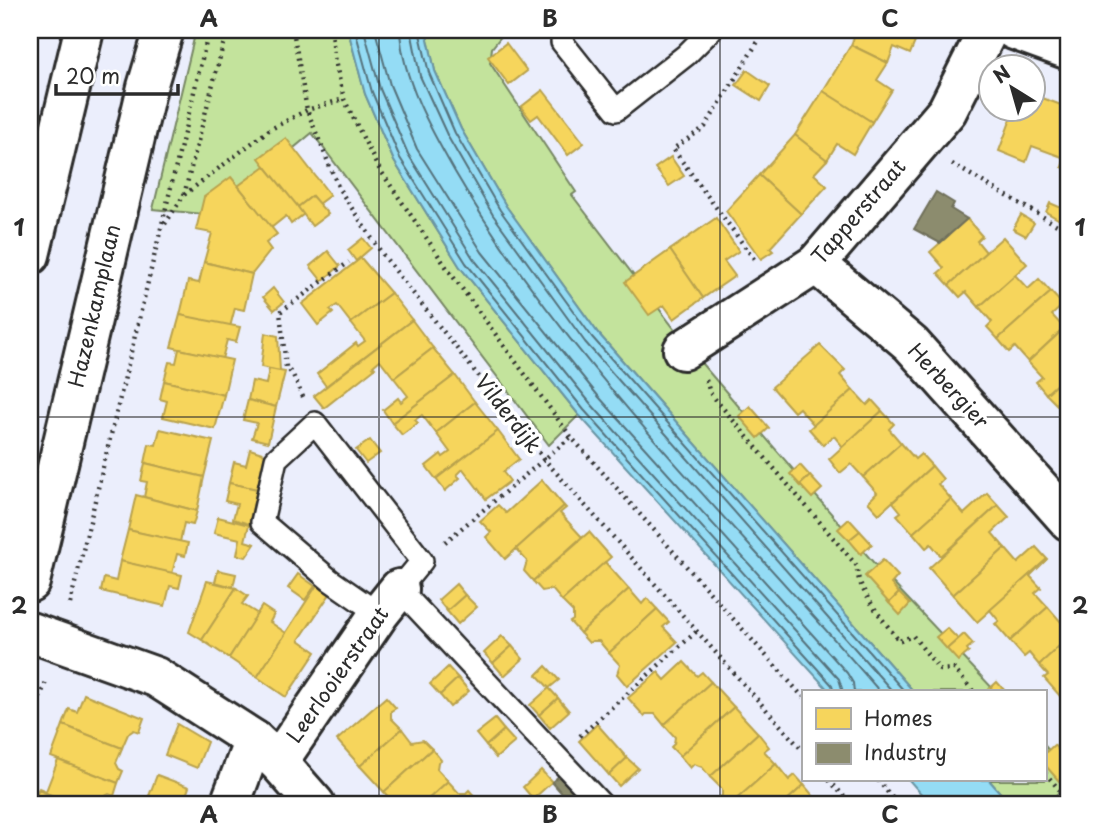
<svg xmlns="http://www.w3.org/2000/svg" width="1099" height="834" font-family="'Playpen Sans',sans-serif">
<rect width="100%" height="100%" fill="#ebeefc"/>
<filter id="ink" filterUnits="userSpaceOnUse"><feTurbulence type="fractalNoise" baseFrequency=".0143" numOctaves="2"/><feDisplacementMap in="SourceGraphic" scale="14" xChannelSelector="R" yChannelSelector="G"/><feConvolveMatrix kernelMatrix="1 2 1 2 8 2 1 2 1" color-interpolation-filters="sRGB"/></filter>
<g filter="url(#ink)">
<!-- green -->
<g fill="#c3e39c" stroke="#778764" stroke-width="2">
<path d="M 196,30 L 348,30 L 365,94 L 394,161 L 460,267 L 579,415 L 549,445 L 312,133 L 213,215 L 153,209 Z"/>
<path d="M 426,30 L 506,30 L 492,48 L 490,63 L 576,192 L 572,195 L 696,357 L 873,562 L 996,692 L 914,692 L 598,333 L 506,206 L 461,129 L 435,71 Z"/>
<path d="M 1045,746 L 1069,773 L 1069,781 L 1048,804 L 1010,804 L 989,780 L 1045,780 Z"/>
</g>
<!-- water -->
<g fill="#94dcf5" stroke="#6a95a4" stroke-width="2">
<path d="M 348,30 L 426,30 L 435,71 L 461,129 L 506,206 L 598,333 L 914,692 L 830,692 L 579,415 L 460,267 L 394,161 L 365,94 Z"/>
<path d="M 909,780 L 989,780 L 1010,804 L 930,804 Z"/>
</g>
<!-- homes -->
<g fill="#f6d55c" stroke="#b9a24d" stroke-width="2">
<path d="M 857,30 L 920,30 L 910,54 L 894,47 L 888,63 L 851,45 Z"/>
<path d="M 506,43 L 527,71 L 509,85 L 488,57 Z"/>
<path d="M 851,45 L 888,63 L 877,80 L 892,90 L 872,122 L 823,91 Z"/>
<path d="M 747,70 L 770,86 L 761,101 L 736,85 Z"/>
<path d="M 543,90 L 584,143 L 568,155 L 538,115 L 531,120 L 521,107 Z"/>
<path d="M 823,91 L 872,122 L 853,154 L 837,144 L 827,160 L 795,135 Z"/>
<path d="M 1032,94 L 1069,108 L 1069,170 L 1062,167 L 1065,158 L 1032,146 L 1026,162 L 999,151 L 1015,108 L 1032,108 Z"/>
<path d="M 795,135 L 827,160 L 814,174 L 827,186 L 801,214 L 759,175 Z"/>
<path d="M 286,138 L 330,195 L 318,204 L 312,196 L 297,208 L 259,158 Z"/>
<path d="M 671,157 L 684,176 L 669,186 L 655,168 Z"/>
<path d="M 265,166 L 304,214 L 291,224 L 286,216 L 271,228 L 238,186 Z"/>
<path d="M 759,175 L 801,214 L 770,248 L 773,251 L 761,259 L 726,211 Z"/>
<path d="M 231,177 L 277,234 L 266,243 L 271,250 L 252,274 L 204,262 L 212,233 L 196,230 L 204,197 Z"/>
<path d="M 312,196 L 328,214 L 312,226 L 298,207 Z"/>
<path d="M 1050,203 L 1064,209 L 1060,220 L 1046,212 Z"/>
<path d="M 1021,215 L 1034,223 L 1026,236 L 1013,229 Z"/>
<path d="M 716,218 L 739,251 L 724,261 L 735,276 L 703,298 L 670,250 Z"/>
<path d="M 967,219 L 982,236 L 977,241 L 986,252 L 949,285 L 938,273 L 944,268 L 930,252 Z"/>
<path d="M 1003,237 L 1027,264 L 979,307 L 966,292 L 960,297 L 949,285 Z"/>
<path d="M 363,238 L 371,248 L 356,261 L 348,250 Z"/>
<path d="M 670,250 L 703,298 L 674,319 L 664,305 L 649,315 L 625,282 Z"/>
<path d="M 328,251 L 340,266 L 322,281 L 310,266 Z"/>
<path d="M 361,258 L 391,293 L 351,323 L 337,305 L 330,310 L 333,313 L 318,325 L 302,304 Z"/>
<path d="M 204,262 L 252,274 L 244,310 L 235,308 L 230,327 L 180,315 L 188,281 L 199,283 Z"/>
<path d="M 1015,275 L 1028,289 L 1039,279 L 1051,292 L 998,339 L 987,327 L 992,322 L 979,307 Z"/>
<path d="M 273,288 L 284,302 L 274,310 L 263,297 Z"/>
<path d="M 1051,292 L 1063,305 L 1052,315 L 1064,328 L 1028,362 L 1015,347 L 1009,352 L 998,339 Z"/>
<path d="M 391,293 L 412,320 L 326,386 L 317,374 L 356,343 L 358,346 L 365,341 L 351,323 Z"/>
<path d="M 180,315 L 240,327 L 236,342 L 227,340 L 222,359 L 171,347 Z"/>
<path d="M 412,320 L 433,348 L 394,378 L 380,360 L 373,366 L 375,368 L 324,408 L 314,396 Z"/>
<path d="M 1069,324 L 1069,373 L 1046,394 L 1036,382 L 1042,377 L 1028,362 Z"/>
<path d="M 265,333 L 278,336 L 280,371 L 261,367 Z"/>
<path d="M 820,345 L 845,370 L 840,375 L 853,390 L 814,425 L 799,408 L 794,412 L 772,387 Z"/>
<path d="M 433,348 L 455,375 L 392,423 L 383,410 L 398,398 L 401,402 L 408,396 L 394,378 Z"/>
<path d="M 179,349 L 232,360 L 224,395 L 164,381 L 169,362 L 176,363 Z"/>
<path d="M 269,369 L 285,372 L 276,407 L 248,400 L 252,381 L 266,384 Z"/>
<path d="M 1069,373 L 1069,408 L 1063,401 L 1058,406 L 1046,394 Z"/>
<path d="M 455,375 L 475,402 L 436,433 L 422,415 L 415,420 L 418,423 L 402,435 L 392,423 Z"/>
<path d="M 164,381 L 224,395 L 215,429 L 163,417 L 167,401 L 160,399 Z"/>
<path d="M 853,390 L 867,405 L 872,400 L 882,411 L 843,447 L 834,436 L 823,445 L 809,429 Z"/>
<path d="M 248,400 L 276,407 L 268,442 L 252,438 L 257,423 L 243,420 Z"/>
<path d="M 475,402 L 498,431 L 436,479 L 426,466 L 441,454 L 443,457 L 450,452 L 436,433 Z"/>
<path d="M 750,406 L 769,428 L 758,438 L 739,416 Z"/>
<path d="M 882,411 L 894,424 L 889,429 L 901,443 L 863,477 L 851,464 L 840,473 L 829,459 Z"/>
<path d="M 160,429 L 213,441 L 204,477 L 145,463 L 149,444 L 156,445 Z"/>
<path d="M 498,431 L 519,459 L 503,472 L 510,481 L 486,499 L 463,469 L 457,475 L 460,478 L 445,491 L 436,479 Z"/>
<path d="M 370,440 L 380,453 L 366,463 L 356,450 Z"/>
<path d="M 901,443 L 915,459 L 921,454 L 932,466 L 879,514 L 868,502 L 877,493 L 863,477 Z"/>
<path d="M 250,449 L 265,454 L 257,489 L 229,483 L 234,462 L 246,465 Z"/>
<path d="M 145,463 L 204,477 L 197,511 L 144,497 L 147,482 L 141,481 Z"/>
<path d="M 800,465 L 810,476 L 800,485 L 790,474 Z"/>
<path d="M 932,466 L 943,479 L 938,484 L 951,499 L 913,533 L 897,515 L 901,512 L 893,502 Z"/>
<path d="M 810,476 L 822,489 L 812,498 L 800,485 Z"/>
<path d="M 542,480 L 564,506 L 505,559 L 486,537 L 491,532 L 480,521 L 498,505 L 506,513 Z"/>
<path d="M 229,483 L 257,489 L 249,524 L 233,519 L 237,504 L 225,501 Z"/>
<path d="M 987,493 L 998,505 L 941,556 L 931,544 L 926,548 L 913,533 L 951,499 L 964,514 Z"/>
<path d="M 136,495 L 197,511 L 193,525 L 184,523 L 180,542 L 128,530 Z"/>
<path d="M 998,505 L 1009,517 L 992,533 L 1005,548 L 953,595 L 929,568 Z"/>
<path d="M 564,506 L 566,508 L 560,513 L 582,537 L 533,581 L 524,571 L 527,561 L 516,549 Z"/>
<path d="M 218,517 L 249,525 L 245,541 L 255,544 L 246,557 L 237,555 L 240,539 L 214,533 Z"/>
<path d="M 849,519 L 860,531 L 849,540 L 838,529 Z"/>
<path d="M 128,530 L 188,543 L 185,556 L 177,554 L 172,574 L 120,561 Z"/>
<path d="M 860,531 L 872,544 L 861,554 L 849,540 Z"/>
<path d="M 589,532 L 611,557 L 562,601 L 552,589 L 542,591 L 533,581 Z"/>
<path d="M 1036,547 L 1047,559 L 977,622 L 953,595 L 1005,548 L 1018,563 Z"/>
<path d="M 1047,559 L 1030,576 L 1041,588 L 1035,593 L 1048,607 L 1010,641 L 995,624 L 999,621 L 990,610 Z"/>
<path d="M 883,560 L 898,576 L 891,584 L 899,593 L 889,603 L 865,576 Z"/>
<path d="M 120,561 L 182,575 L 179,588 L 170,586 L 165,606 L 101,591 L 104,578 L 116,581 Z"/>
<path d="M 605,562 L 629,589 L 580,633 L 570,622 L 573,620 L 573,612 L 562,601 Z"/>
<path d="M 218,570 L 236,574 L 233,587 L 215,582 Z"/>
<path d="M 298,574 L 315,586 L 305,600 L 288,588 Z"/>
<path d="M 207,581 L 236,588 L 202,640 L 189,632 Z"/>
<path d="M 456,584 L 465,595 L 447,611 L 438,600 Z"/>
<path d="M 317,585 L 330,594 L 299,640 L 316,652 L 286,697 L 257,677 Z"/>
<path d="M 236,588 L 248,596 L 242,604 L 258,614 L 229,658 L 202,640 Z"/>
<path d="M 629,589 L 642,604 L 647,598 L 657,609 L 609,653 L 599,641 L 592,641 L 589,643 L 580,633 Z"/>
<path d="M 899,593 L 910,604 L 900,615 L 889,603 Z"/>
<path d="M 465,595 L 477,607 L 458,624 L 447,611 Z"/>
<path d="M 262,606 L 274,614 L 270,622 L 286,633 L 257,677 L 229,658 Z"/>
<path d="M 1048,607 L 1061,622 L 1067,618 L 1069,620 L 1069,637 L 1039,665 L 1029,653 L 1024,657 L 1010,641 Z"/>
<path d="M 657,609 L 669,622 L 663,627 L 677,642 L 627,686 L 617,674 L 620,665 L 609,653 Z"/>
<path d="M 947,628 L 958,639 L 947,649 L 936,637 Z"/>
<path d="M 964,634 L 973,644 L 967,649 L 969,652 L 958,661 L 947,649 Z"/>
<path d="M 502,636 L 512,646 L 493,663 L 484,653 Z"/>
<path d="M 1069,637 L 1069,687 L 1060,696 L 1044,678 L 1048,675 L 1039,665 Z"/>
<path d="M 512,646 L 523,659 L 504,676 L 493,663 Z"/>
<path d="M 684,662 L 697,676 L 702,672 L 711,682 L 664,725 L 655,714 L 646,714 L 644,716 L 628,698 L 658,672 L 665,680 Z"/>
<path d="M 546,666 L 559,680 L 549,688 L 558,698 L 539,715 L 530,705 L 549,688 L 537,675 Z"/>
<path d="M 448,667 L 458,678 L 440,695 L 430,684 Z"/>
<path d="M 458,678 L 469,691 L 450,707 L 440,695 Z"/>
<path d="M 711,682 L 734,707 L 680,756 L 671,747 L 674,744 L 675,737 L 664,725 Z"/>
<path d="M 997,682 L 1006,692 L 986,692 Z"/>
<path d="M 1069,687 L 1069,707 L 1060,696 Z"/>
<path d="M 84,694 L 144,718 L 139,732 L 134,730 L 128,734 L 122,748 L 63,725 L 69,709 L 77,712 Z"/>
<path d="M 386,697 L 396,708 L 391,711 L 391,718 L 402,729 L 360,766 L 337,740 Z"/>
<path d="M 558,698 L 569,711 L 550,728 L 539,715 Z"/>
<path d="M 734,707 L 758,733 L 710,777 L 702,767 L 694,764 L 690,768 L 680,756 Z"/>
<path d="M 495,719 L 504,730 L 486,746 L 476,734 Z"/>
<path d="M 177,724 L 207,742 L 197,768 L 165,755 Z"/>
<path d="M 597,724 L 627,758 L 609,775 L 579,741 Z"/>
<path d="M 63,725 L 122,748 L 116,763 L 119,769 L 123,771 L 118,783 L 51,757 Z"/>
<path d="M 402,729 L 412,742 L 423,740 L 432,749 L 384,792 L 360,766 Z"/>
<path d="M 504,730 L 515,742 L 496,758 L 486,746 Z"/>
<path d="M 758,733 L 769,747 L 764,751 L 776,764 L 731,804 L 723,804 L 718,798 L 722,796 L 722,789 L 710,777 Z"/>
<path d="M 1054,745 L 1069,762 L 1069,772 L 1059,781 L 1045,765 L 1045,753 Z"/>
<path d="M 432,749 L 441,760 L 438,762 L 437,769 L 448,781 L 423,804 L 394,804 L 384,792 Z"/>
<path d="M 627,758 L 638,768 L 619,786 L 609,775 Z"/>
<path d="M 58,760 L 118,783 L 114,796 L 109,794 L 103,797 L 100,804 L 74,804 L 38,790 L 39,788 L 46,791 Z"/>
<path d="M 776,764 L 789,780 L 795,775 L 804,785 L 783,804 L 731,804 Z"/>
<path d="M 541,770 L 552,782 L 533,799 L 523,787 Z"/>
<path d="M 157,775 L 189,787 L 183,804 L 172,804 L 149,796 Z"/>
<path d="M 448,781 L 459,793 L 466,793 L 469,790 L 478,800 L 474,804 L 423,804 Z"/>
<path d="M 804,785 L 815,798 L 811,804 L 783,804 Z"/>
<path d="M 38,790 L 74,804 L 34,804 Z"/>
<path d="M 149,796 L 156,799 L 172,804 L 146,804 Z"/>
</g>
<!-- industry -->
<g fill="#8c8c6e" stroke="#6f6f5a" stroke-width="2">
<path d="M 936,192 L 954,203 L 951,209 L 967,219 L 940,243 L 914,229 Z"/>
<path d="M 561,774 L 588,804 L 559,804 L 566,798 L 552,782 Z"/>
</g>
<g fill="none" stroke-linecap="round" stroke-linejoin="round">
<!-- shore -->
<g stroke="#55727c" stroke-width="2">
<path d="M 355,30 L 372,92 L 400,158 L 466,263 L 584,410 L 832,685 L 834,692"/>
<path d="M 364,30 L 380,89 L 408,154 L 473,258 L 591,404 L 839,679 L 843,692"/>
<path d="M 375,30 L 390,85 L 417,149 L 482,252 L 599,397 L 847,673 L 853,683 L 854,692"/>
<path d="M 400,30 C 402,79 431,130 455,172 C 568,366 735,522 880,692"/>
<path d="M 411,30 L 420,76 L 448,137 L 493,215 L 585,342 L 893,692"/>
<path d="M 419,30 L 429,73 L 455,133 L 500,210 L 592,337 L 905,692"/>
</g>
<!-- service casing -->
<g stroke="#2b2b2b" stroke-width="26">
<g id="service">
<path d="M 562,42 L 616,110 L 686,55 L 711,30"/>
<path d="M 379,614 L 330,580 L 262,522 L 276,459 L 315,423 L 422,561 L 399,589 L 601,804"/>
</g>
</g>
<!-- minor casing -->
<g stroke="#2b2b2b" stroke-width="44">
<g id="minor">
<path d="M 1014,30 L 1069,50"/>
<path d="M 30,255 L 84,30"/>
<path d="M 816,264 L 911,344 L 1069,521"/>
<path d="M 683,350 L 816,264 L 947,111 L 988,30"/>
<path d="M 30,632 L 156,677 L 254,740 L 278,762 L 315,804"/>
<path d="M 278,762 L 379,614 L 399,589"/>
<path d="M 230,804 L 254,740"/>
</g>
</g>
<!-- tertiary casing -->
<g stroke="#2b2b2b" stroke-width="44">
<path id="tertiary" d="M 30,582 L 147,87 L 164,30"/>
</g>
<!-- path -->
<g stroke="#2b2b2b" stroke-width="4.5" stroke-dasharray="2 5" stroke-linecap="butt">
<path d="M 293,30 L 307,110 L 339,189 L 383,255 L 544,459 L 803,751"/>
<path d="M 332,30 L 334,57 L 344,99 L 376,164 L 449,271 L 571,437 L 803,697"/>
<path d="M 952,164 L 1069,232"/>
<path d="M 184,195 L 227,30"/>
<path d="M 165,224 L 184,195 L 269,130 L 307,110 L 344,99"/>
<path d="M 754,259 L 673,149 L 705,127 L 765,30"/>
<path d="M 706,380 L 710,393 L 857,566 C 855,588 886,623 899,641 L 913,636 L 940,670 L 954,669 L 974,692"/>
<path d="M 303,397 L 293,375 L 286,367 L 280,312 L 349,262"/>
<path d="M 445,542 L 571,437"/>
<path d="M 70,604 L 209,30"/>
<path d="M 30,724 L 47,679"/>
<path d="M 580,736 L 697,631"/>
<path d="M 1045,773 L 1069,801"/>
<path d="M 829,780 L 851,804"/>
<path d="M 878,780 L 897,804"/>
</g>
<!-- service -->
<use href="#service" stroke="#fff" stroke-width="21"/>
<!-- minor -->
<use href="#minor" stroke="#fff" stroke-width="38"/>
<!-- tertiary -->
<use href="#tertiary" stroke="#fff" stroke-width="38"/>
</g>
</g>
<!-- grid -->
<path fill="none" stroke="#2b2b2b" stroke-width="2" stroke-opacity="0.55" d="M 379,30 L 379,804M 720,30 L 720,804M 30,417 L 1069,417"/>
<g text-anchor="middle" stroke-width="7" stroke-linejoin="round" paint-order="stroke">
<!-- street labels -->
<g font-size="21" fill="#2b2b2b" stroke="#fff">
<text transform="translate(859 212) rotate(-49)" y="7">Tapperstraat</text>
<text transform="translate(95 306) rotate(-77)" y="7">Hazenkamplaan</text>
<text transform="translate(948 386) rotate(47)" y="7">Herbergier</text>
<text transform="translate(508 414) rotate(52)" y="7">Vilderdijk</text>
<text transform="translate(338 675) rotate(-55)" y="7">Leerlooierstraat</text>
</g>
</g>
<!-- margin -->
<rect width="1099" height="834" fill="none" stroke="#fff" stroke-width="77"/>
<!-- legend -->
<rect x="802" y="690" width="245" height="91" fill="#ffffff" stroke="#aaaaaa" stroke-width="2"/>
<rect x="816" y="708" width="35" height="21" fill="#f6d55c" stroke="#aaaaaa" stroke-width="2"/>
<text x="864" y="726" font-size="21" fill="#2b2b2b">Homes</text>
<rect x="816" y="743" width="35" height="21" fill="#8c8c6e" stroke="#aaaaaa" stroke-width="2"/>
<text x="864" y="760" font-size="21" fill="#2b2b2b">Industry</text>
<!-- north arrow -->
<g transform="translate(1012 88) rotate(323)"><circle r="33" fill="#ffffff" stroke="#aaaaaa" stroke-width="2"/>
<path d="M0-5L12 26L0 18L-12 26Z" fill="#2b2b2b"/>
<text y="-10" font-size="19" font-weight="bold" text-anchor="middle" fill="#2b2b2b">N</text>
</g>
<!-- scale -->
<path d="M56 84v10h122v-10" fill="none" stroke="#2b2b2b" stroke-width="3.5"/>
<text x="66" y="84" font-size="21" fill="#2b2b2b" stroke="#ffffff" stroke-width="5" paint-order="stroke">20 m</text>
<rect x="38" y="38" width="1022" height="758" fill="none" stroke="#2b2b2b" stroke-width="2.5"/>
<g font-size="23" text-anchor="middle" font-weight="bold" fill="#2b2b2b">
<text x="209" y="27">A</text>
<text x="550" y="27">B</text>
<text x="890" y="27">C</text>
<text x="19" y="236">1</text>
<text x="1080" y="236">1</text>
<text x="19" y="614">2</text>
<text x="1080" y="614">2</text>
<text x="209" y="823">A</text>
<text x="550" y="823">B</text>
<text x="890" y="823">C</text>
</g>
</svg>
